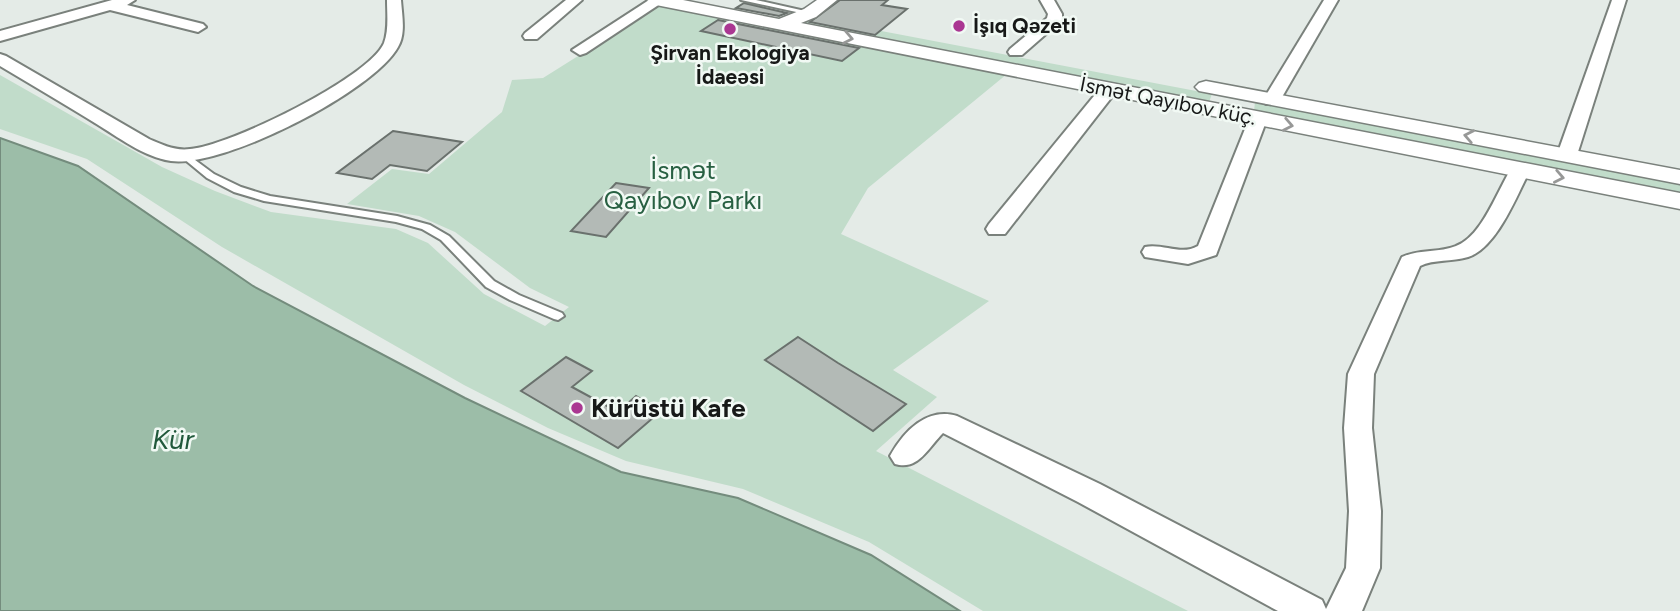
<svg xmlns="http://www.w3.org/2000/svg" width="1680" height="611" font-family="Figtree,sans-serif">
<rect width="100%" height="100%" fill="#e4ebe7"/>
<!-- green -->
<g fill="#c1dcca">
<path d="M 661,4 L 1007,74 L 868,188 L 841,234 L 989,301 L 893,370 L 937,397 L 876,451 L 1188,611 L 983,611 L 869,542 L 743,489 L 626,461 L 548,428 L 464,385 L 222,247 L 87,159 L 0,129 L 0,75 L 162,167 L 215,191 L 271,212 L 396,229 L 428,243 L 484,294 L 545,326 L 569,307 L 530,288 L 455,232 L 419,216 L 347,204 L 392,169 L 429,174 L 502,112 L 512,80 L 543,78 Z"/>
<path d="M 813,18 L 1212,94 L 1209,102 L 798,24 Z"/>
<path d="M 1255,102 L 1680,184 L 1680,195 L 1254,111 Z"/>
</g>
<!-- water -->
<path fill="#9cbda8" stroke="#748c7d" stroke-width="2" d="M 0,138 L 78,166 L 253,286 L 465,398 L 621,472 L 738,498 L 871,555 L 960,611 L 0,611 Z"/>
<!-- building -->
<g fill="#b3bab6" stroke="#6a716d" stroke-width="2">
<path d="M 840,0 L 888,0 L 882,5 L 907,9 L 875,35 L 810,22 Z"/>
<path d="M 744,3 L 787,13 L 779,16 L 736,8 Z"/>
<path d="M 718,20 L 859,48 L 842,61 L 701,31 Z"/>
<path d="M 393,131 L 462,142 L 427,171 L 390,165 L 372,179 L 337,173 Z"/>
<path d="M 616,183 L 649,188 L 606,237 L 571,231 Z"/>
<path d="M 798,337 L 838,363 L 906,404 L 873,431 L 765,360 Z"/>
<path d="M 566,357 L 592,371 L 572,387 L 618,412 L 636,396 L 661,411 L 618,448 L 521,391 Z"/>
</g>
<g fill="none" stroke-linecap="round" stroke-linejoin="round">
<!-- service casing -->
<g stroke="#7a817c" stroke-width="4">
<g id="service">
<path d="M 741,0 L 756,0 L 814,13 L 810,15 Z"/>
<path d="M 187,154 L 214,174 L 241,187 L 270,196 L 397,216 L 430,225 L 449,236 L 494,281 L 519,295 L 562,313 L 564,316 L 558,320 L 554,319 L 510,300 L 486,287 L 441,240 L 422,229 L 396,222 L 264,201 L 234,192 L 207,178 L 184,159 L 182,157 Z"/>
</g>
</g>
<!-- minor casing -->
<g stroke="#7a817c" stroke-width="4">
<g id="minor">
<path d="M 112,0 L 135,0 L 127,5 L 203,24 L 206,27 L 198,32 L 110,10 L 0,41 L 0,31 Z"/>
<path d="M 387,0 L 401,0 C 402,15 406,34 398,47 C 373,92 223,168 171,161 C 144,157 118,137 95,123 C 64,104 32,85 0,66 L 0,54 L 6,56 L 149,139 C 163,145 175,151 190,149 C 229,146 369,78 384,43 C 389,30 387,13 387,0 Z"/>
<path d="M 566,0 L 582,0 L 537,39 L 525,39 L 523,36 L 525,33 Z"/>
<path d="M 649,0 L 666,0 L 586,53 L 580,55 L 572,50 Z"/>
<path d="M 1040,0 L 1054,0 L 1062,14 L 1062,20 L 1022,55 L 1010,55 L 1008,52 L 1010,49 L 1047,18 L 1048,14 Z"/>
<path d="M 1324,0 L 1338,0 L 1278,104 L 1266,104 L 1263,100 Z"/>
<path d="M 1612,0 L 1626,0 L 1577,155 L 1574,159 L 1560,159 L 1557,155 Z"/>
<path d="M 1109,84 L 1118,89 L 1005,234 L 989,234 L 986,229 L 989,224 L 1103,85 Z"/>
<path d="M 1258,113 L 1267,119 L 1216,255 L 1188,264 L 1145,257 L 1142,252 L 1145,247 C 1163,243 1181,256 1198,246 L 1249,119 Z"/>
<path d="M 1520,164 L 1527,166 L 1530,170 C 1517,195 1497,248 1468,257 C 1452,262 1434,259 1420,266 L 1374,374 L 1372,428 L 1381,511 L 1380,568 L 1362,611 L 1278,611 L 1078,502 L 943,433 C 928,448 918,471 895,464 L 890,456 C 904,431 927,407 957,416 L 1100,484 L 1322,600 L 1326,609 L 1346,568 L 1349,511 L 1344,428 L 1348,374 L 1402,257 C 1419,249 1439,253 1456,246 C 1483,236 1498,188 1513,166 Z"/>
</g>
</g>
<!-- tertiary casing -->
<g stroke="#7a817c" stroke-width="3">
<g id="tertiary">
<path d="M 647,0 L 683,0 L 779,19 L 804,9 L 817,0 L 837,0 L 816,17 L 801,23 L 1680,193 L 1680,209 L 656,5 Z"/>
<path d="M 1206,81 L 1680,170 L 1680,184 L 1199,91 L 1195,87 L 1199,83 Z"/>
</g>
</g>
<!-- service -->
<use href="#service" fill="#fff" fill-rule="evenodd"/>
<!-- minor -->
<use href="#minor" fill="#fff" fill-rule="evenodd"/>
<!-- tertiary -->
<use href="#tertiary" fill="#fff" fill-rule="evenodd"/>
</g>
<!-- one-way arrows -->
<defs><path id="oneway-chevron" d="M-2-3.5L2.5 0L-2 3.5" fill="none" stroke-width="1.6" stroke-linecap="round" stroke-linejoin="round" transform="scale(1.75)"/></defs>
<g stroke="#979897">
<use href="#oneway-chevron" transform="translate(848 38) rotate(11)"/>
<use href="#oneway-chevron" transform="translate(1288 125) rotate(11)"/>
<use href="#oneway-chevron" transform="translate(1469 136) rotate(-169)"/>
<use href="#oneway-chevron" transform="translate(1559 177) rotate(11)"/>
</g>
<!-- markers -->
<g fill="#aa3792" stroke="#f1f9f4" stroke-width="2.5">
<circle cx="959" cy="26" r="7"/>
<circle cx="730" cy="29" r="7"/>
<circle cx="577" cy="408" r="7"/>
</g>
<g text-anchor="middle" stroke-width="5" stroke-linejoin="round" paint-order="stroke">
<!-- far-poi labels -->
<g font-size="21" font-weight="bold" fill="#171918" stroke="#f1f9f4" text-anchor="start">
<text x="973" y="33">İşıq Qəzeti</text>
<text x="730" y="60" text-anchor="middle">Şirvan Ekologiya<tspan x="730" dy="24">İdaeəsi</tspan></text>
</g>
<!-- far-street labels -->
<g font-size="21" fill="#171918" stroke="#f1f9f4">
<text transform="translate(1168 101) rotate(11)" y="7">İsmət Qayıbov küç.</text>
</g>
<!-- park labels -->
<g font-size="26" fill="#286042" stroke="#f1f9f4">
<text x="683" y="179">İsmət<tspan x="683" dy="30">Qayıbov Parkı</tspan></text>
</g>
<!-- poi labels -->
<g font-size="26" font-weight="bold" fill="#171918" stroke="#f1f9f4" text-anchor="start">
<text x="591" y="417">Kürüstü Kafe</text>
</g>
<!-- water labels -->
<g font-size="28" font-style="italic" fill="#21593b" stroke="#f1f9f4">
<text x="173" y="449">Kür</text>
</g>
</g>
</svg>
